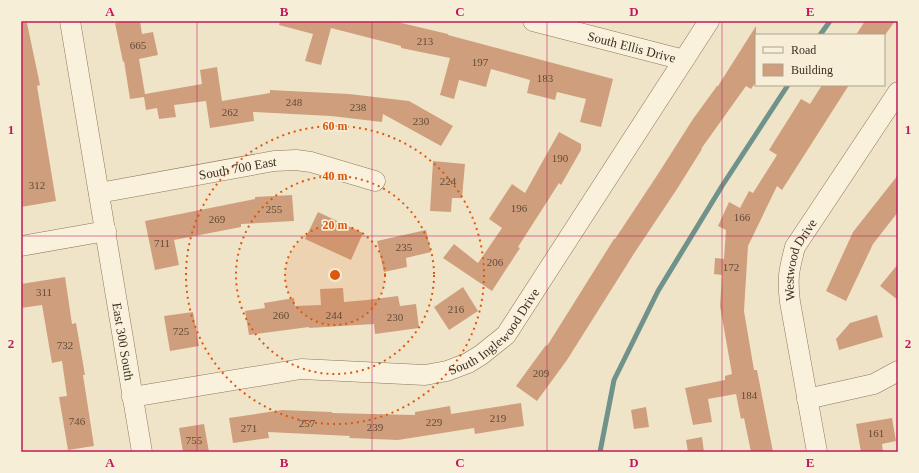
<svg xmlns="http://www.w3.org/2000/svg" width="919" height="473" font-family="Georgia,serif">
<rect width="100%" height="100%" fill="#f0e4c8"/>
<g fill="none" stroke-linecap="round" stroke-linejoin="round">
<!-- stream -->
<g stroke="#6f938a" stroke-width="5">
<path d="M 820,35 L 830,21"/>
<path d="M 600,452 L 614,380 L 658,291 L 722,186 L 788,85"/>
</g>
</g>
<!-- building -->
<g fill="#cf9f7d">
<path d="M 124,21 L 140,21 L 142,34 L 153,32 L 158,55 L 139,59 L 145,94 L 202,84 L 200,70 L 217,67 L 222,101 L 270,93 L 270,90 L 349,94 L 409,101 L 453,126 L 441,146 L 383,114 L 382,122 L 331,116 L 253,112 L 254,121 L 210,128 L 206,101 L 174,105 L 176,117 L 159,119 L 157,108 L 146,110 L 144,97 L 130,99 L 124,61 L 123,62 L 115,23 Z"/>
<path d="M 280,21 L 393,21 L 448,34 L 448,35 L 613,79 L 601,127 L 580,122 L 586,99 L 557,92 L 555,100 L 527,93 L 530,80 L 491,69 L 486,87 L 459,80 L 454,99 L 440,95 L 450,58 L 401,48 L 401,46 L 331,28 L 321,65 L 305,61 L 313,34 L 279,25 Z"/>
<path d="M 865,21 L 895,21 L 885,35 L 856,35 Z"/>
<path d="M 21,23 L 27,23 L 40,85 L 37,86 L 56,201 L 21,207 Z"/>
<path d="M 756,26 L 756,82 L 751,89 L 746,86 L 701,149 L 702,149 L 677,189 L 635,252 L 567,360 L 537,401 L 516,386 L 546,345 L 547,346 L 614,239 L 615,239 L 658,174 L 693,119 L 717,86 L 718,86 Z"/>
<path d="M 822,85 L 849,85 L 782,190 L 777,186 L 748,246 L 744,311 L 754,370 L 757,370 L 773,452 L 751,452 L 744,418 L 741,419 L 736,394 L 708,399 L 712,422 L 693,425 L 685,388 L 725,380 L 725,376 L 732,374 L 720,306 L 722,275 L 714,274 L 715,258 L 724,259 L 726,230 L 718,226 L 729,202 L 740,208 L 749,191 L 753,193 L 777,155 L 769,150 L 801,99 L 810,104 Z"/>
<path d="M 559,132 L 581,144 L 581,150 L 561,185 L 559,183 L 518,247 L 520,248 L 492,291 L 443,258 L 454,244 L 478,263 L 502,228 L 489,219 L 512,184 L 525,193 Z"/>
<path d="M 433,161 L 465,164 L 462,198 L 452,198 L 451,212 L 430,211 Z"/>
<path d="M 898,175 L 898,212 L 873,244 L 846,301 L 826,291 L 853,232 Z"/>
<path d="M 292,195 L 294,221 L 241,224 L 241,227 L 174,240 L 179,265 L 155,270 L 145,221 L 255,199 L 255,197 Z"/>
<path d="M 318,212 L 363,233 L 351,260 L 305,239 Z"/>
<path d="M 426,230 L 431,252 L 406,258 L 407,267 L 384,272 L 377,241 Z"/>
<path d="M 898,264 L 898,300 L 880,286 Z"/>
<path d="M 65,277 L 72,324 L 76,323 L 85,375 L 83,375 L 94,446 L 68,450 L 59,397 L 67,396 L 62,361 L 52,363 L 42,305 L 21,308 L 21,284 Z"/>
<path d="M 463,287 L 478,311 L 449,330 L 434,307 Z"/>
<path d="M 343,288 L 344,302 L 367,300 L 398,296 L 400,306 L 416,304 L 419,328 L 375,334 L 374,324 L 309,328 L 309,327 L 249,335 L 245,311 L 265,308 L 264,303 L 294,298 L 295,306 L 321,305 L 320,289 Z"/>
<path d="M 193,312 L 199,346 L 170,351 L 164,316 Z"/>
<path d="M 877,315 L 883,337 L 839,350 L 836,339 L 850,323 Z"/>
<path d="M 521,403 L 524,426 L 475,434 L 474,428 L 398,440 L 349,438 L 350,436 L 268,432 L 269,438 L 233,443 L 229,418 L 282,410 L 332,412 L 332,413 L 415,415 L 415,412 L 450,406 L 451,414 Z"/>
<path d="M 646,407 L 649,427 L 634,429 L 631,410 Z"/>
<path d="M 892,418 L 896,441 L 882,444 L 883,452 L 861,452 L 856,424 Z"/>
<path d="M 204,424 L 209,452 L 183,452 L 179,428 Z"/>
<path d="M 702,437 L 704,452 L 688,452 L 686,440 Z"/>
</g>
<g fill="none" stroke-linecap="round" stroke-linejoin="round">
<!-- minor casing -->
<g stroke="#8d765c" stroke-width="21">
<g id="minor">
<path id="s1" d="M 70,21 L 142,452"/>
<path id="s2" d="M 533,21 L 684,60"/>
<path id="s3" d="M 99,193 L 274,161 L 296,160 L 311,162 L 375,181"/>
<path d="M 21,246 L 106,231"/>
<path id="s4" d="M 132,397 L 301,369 L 425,375 L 447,371 L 468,363 L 481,355 L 506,335 L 709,21"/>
<path d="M 807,399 L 874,384 L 898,371"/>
<path id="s5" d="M 817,452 L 790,302 C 787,278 789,270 795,247 L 898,92"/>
</g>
</g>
<!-- minor -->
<use href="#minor" stroke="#faf1dc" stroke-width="20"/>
</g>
<!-- grid -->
<path fill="none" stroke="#c2185b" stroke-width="1" stroke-opacity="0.55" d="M 197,21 L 197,452M 372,21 L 372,452M 547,21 L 547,452M 722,21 L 722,452M 21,236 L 898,236"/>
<!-- distance rings -->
<circle cx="335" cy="275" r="50" fill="#df570d" fill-opacity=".12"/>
<g fill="none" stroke="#df570d" stroke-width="2" stroke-dasharray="2 4">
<circle cx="335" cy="275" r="50"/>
<circle cx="335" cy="275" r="99"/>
<circle cx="335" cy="275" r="149"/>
</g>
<g text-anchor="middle" stroke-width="3.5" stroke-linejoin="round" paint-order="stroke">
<!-- number labels -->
<g font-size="11" fill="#624a37">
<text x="425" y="45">213</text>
<text x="138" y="49">665</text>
<text x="480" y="66">197</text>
<text x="545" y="82">183</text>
<text x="294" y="106">248</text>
<text x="358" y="111">238</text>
<text x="230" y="116">262</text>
<text x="421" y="125">230</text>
<text x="560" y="162">190</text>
<text x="448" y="185">224</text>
<text x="37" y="189">312</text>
<text x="519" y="212">196</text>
<text x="274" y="213">255</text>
<text x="742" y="221">166</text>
<text x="217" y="223">269</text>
<text x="162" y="247">711</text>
<text x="404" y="251">235</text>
<text x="495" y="266">206</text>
<text x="731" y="271">172</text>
<text x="44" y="296">311</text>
<text x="456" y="313">216</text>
<text x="281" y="319">260</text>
<text x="334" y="319">244</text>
<text x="395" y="321">230</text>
<text x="181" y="335">725</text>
<text x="65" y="349">732</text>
<text x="541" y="377">209</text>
<text x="749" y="399">184</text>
<text x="498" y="422">219</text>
<text x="77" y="425">746</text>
<text x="434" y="426">229</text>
<text x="307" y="427">257</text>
<text x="375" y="431">239</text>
<text x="249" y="432">271</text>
<text x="876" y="437">161</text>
<text x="194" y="444">755</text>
</g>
<!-- street labels -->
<g font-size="13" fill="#3d2e20" stroke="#f7eed8">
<text dy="5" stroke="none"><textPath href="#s2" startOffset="102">South Ellis Drive</textPath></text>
<text dy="5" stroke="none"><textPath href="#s3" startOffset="141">South 700 East</textPath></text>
<text dy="5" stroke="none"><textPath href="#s5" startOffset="197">Westwood Drive</textPath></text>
<text dy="5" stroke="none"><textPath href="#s4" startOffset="381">South Inglewood Drive</textPath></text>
<text dy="5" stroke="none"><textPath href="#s1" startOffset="325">East 300 South</textPath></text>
</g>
</g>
<circle cx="335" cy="275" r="6" fill="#df570d" stroke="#f7eed8" stroke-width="2"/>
<g font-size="12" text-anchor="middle" font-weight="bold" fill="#df570d" stroke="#f7eed8" stroke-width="3.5" stroke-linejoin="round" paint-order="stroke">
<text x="335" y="130">60 m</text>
<text x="335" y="180">40 m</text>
<text x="335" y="229">20 m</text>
</g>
<!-- border -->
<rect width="919" height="473" fill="none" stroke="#f7eed8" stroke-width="44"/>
<!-- legend -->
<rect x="755" y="34" width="130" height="52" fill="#f7eed8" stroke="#ada18e"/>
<rect x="763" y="47" width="20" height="6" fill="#faf1dc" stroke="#ada18e"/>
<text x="791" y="54" font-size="12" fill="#3d2e20">Road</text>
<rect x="763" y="64" width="20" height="12" fill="#cf9f7d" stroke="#ada18e"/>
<text x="791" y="74" font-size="12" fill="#3d2e20">Building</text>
<rect x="22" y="22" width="875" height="429" fill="none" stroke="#c2185b" stroke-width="1.5"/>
<g font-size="13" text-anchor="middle" font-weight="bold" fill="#c2185b">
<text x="110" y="16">A</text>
<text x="284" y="16">B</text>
<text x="460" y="16">C</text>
<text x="634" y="16">D</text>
<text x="810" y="16">E</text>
<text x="11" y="134">1</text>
<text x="908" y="134">1</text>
<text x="11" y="348">2</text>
<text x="908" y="348">2</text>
<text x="110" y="467">A</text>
<text x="284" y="467">B</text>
<text x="460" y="467">C</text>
<text x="634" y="467">D</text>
<text x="810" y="467">E</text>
</g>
</svg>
